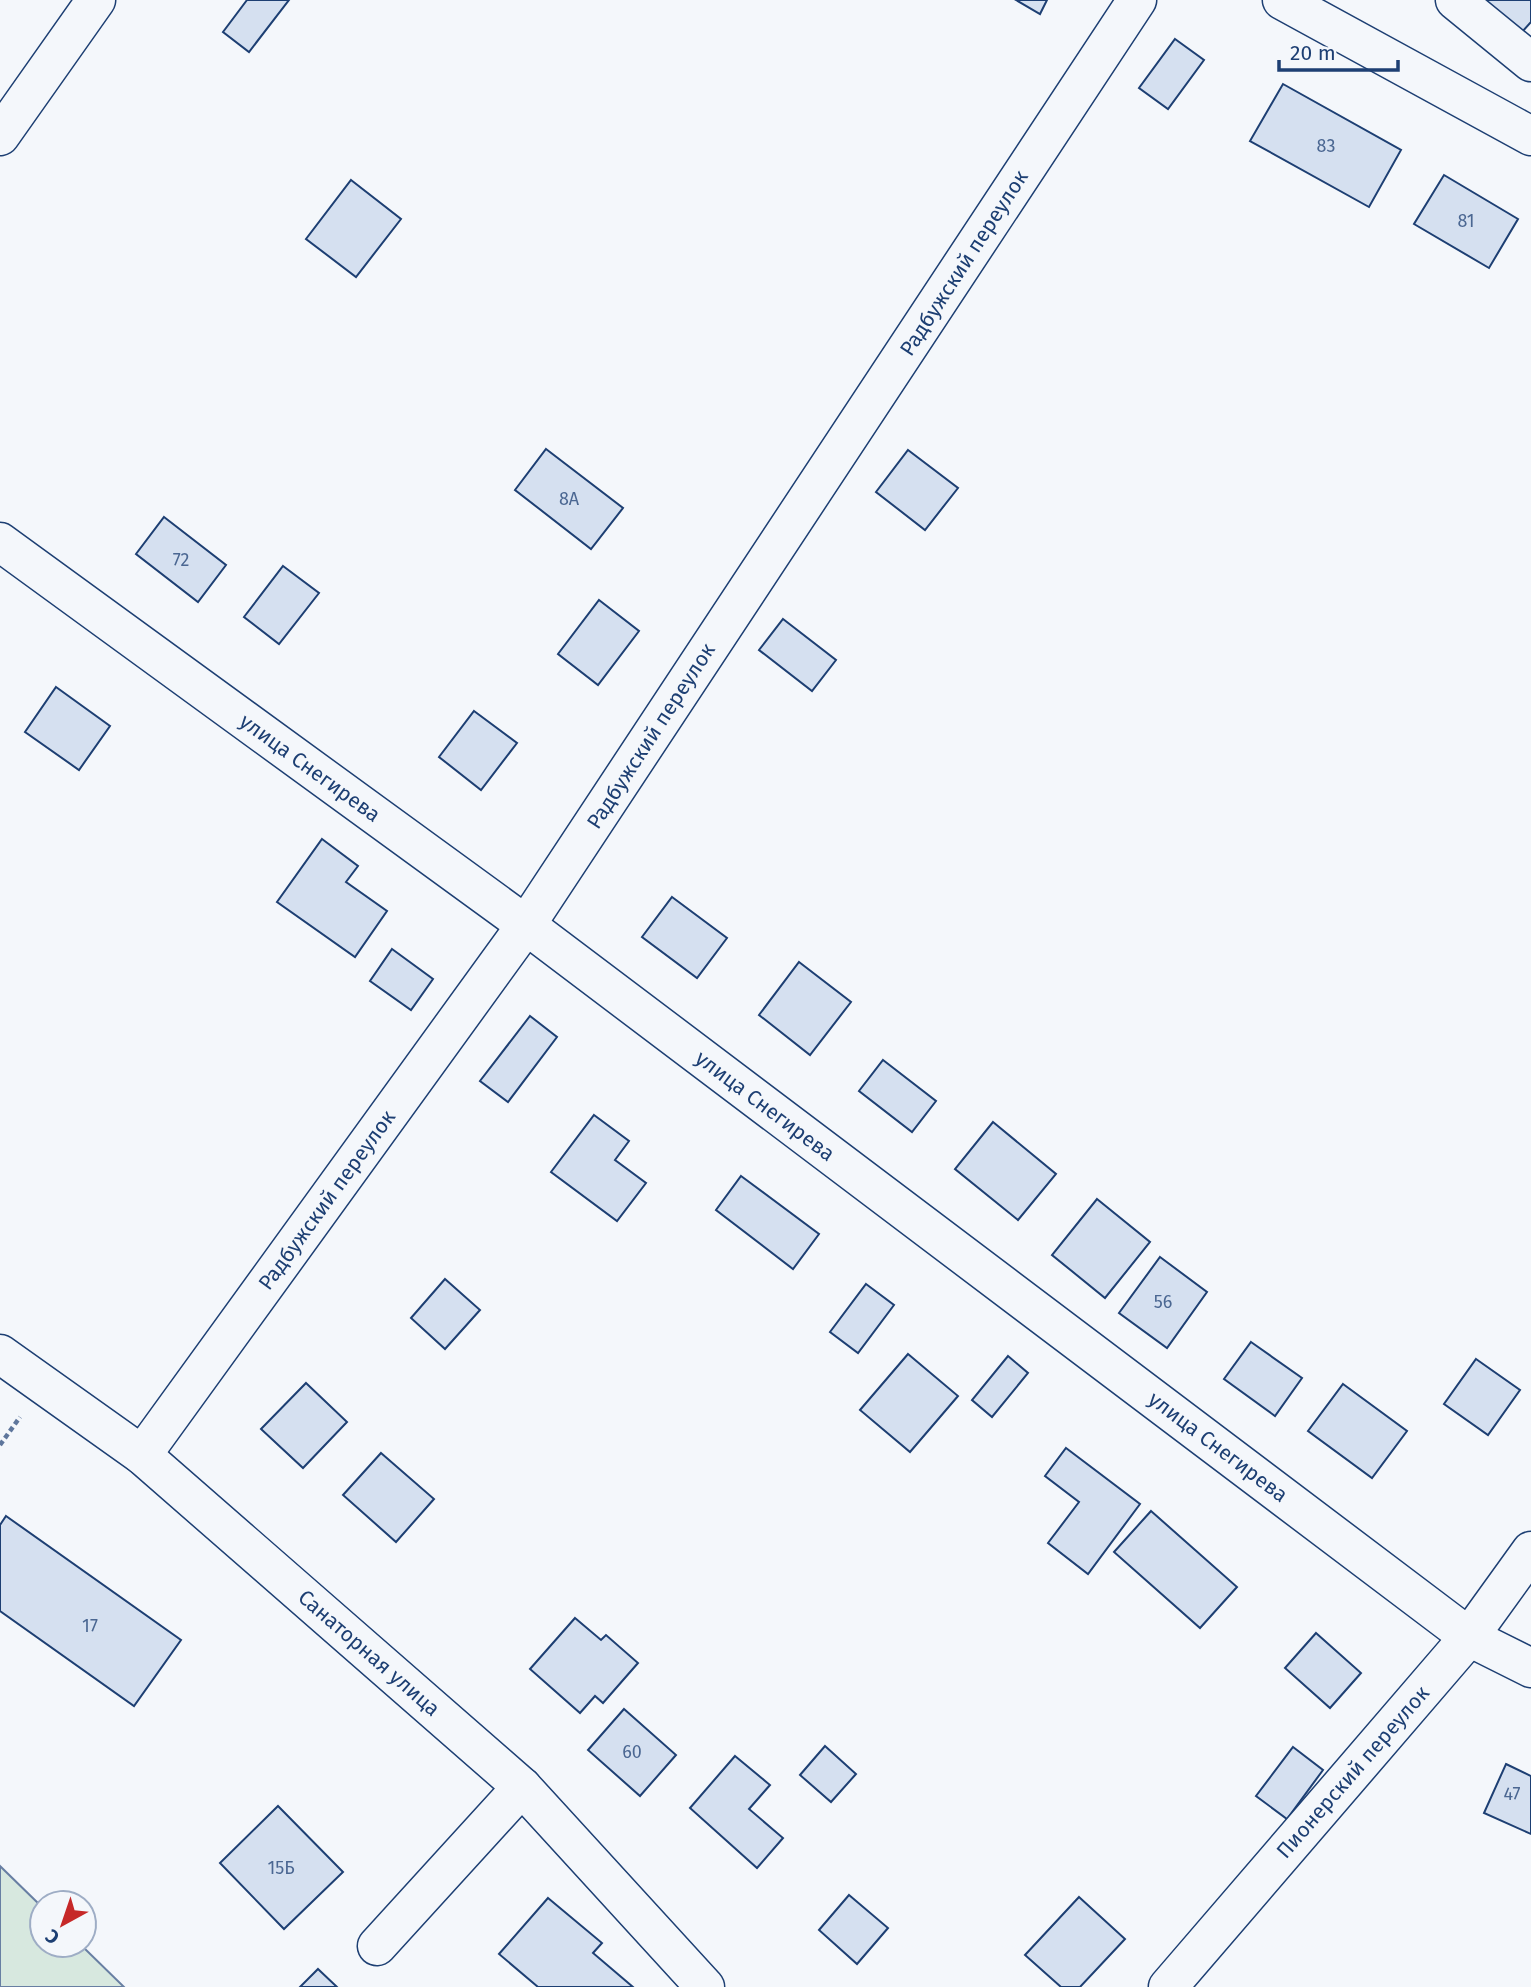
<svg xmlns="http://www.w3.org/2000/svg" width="1531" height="1987" font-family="'Fira Sans',sans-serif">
<rect width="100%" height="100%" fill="#f4f7fb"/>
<!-- green -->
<path fill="#d7e8df" stroke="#687fa3" stroke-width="2" d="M 0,1866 L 42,1907 L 42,1945 L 81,1945 L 124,1987 L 0,1987 Z"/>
<!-- building -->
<g fill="#d5e0f0" stroke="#1d3f73" stroke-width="2">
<path d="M 247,0 L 289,0 L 249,52 L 223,32 Z"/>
<path d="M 1016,0 L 1047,0 L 1040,14 Z"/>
<path d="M 1484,0 L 1531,0 L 1531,22 L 1522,32 Z"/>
<path d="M 1175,39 L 1204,60 L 1168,109 L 1139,88 Z"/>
<path d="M 1283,84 L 1401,150 L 1369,207 L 1250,141 Z"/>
<path d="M 1444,175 L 1518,219 L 1489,268 L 1414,224 Z"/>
<path d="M 351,180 L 401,219 L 356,277 L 306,239 Z"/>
<path d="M 546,449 L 623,508 L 591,549 L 515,490 Z"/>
<path d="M 908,450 L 958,488 L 925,530 L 876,492 Z"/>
<path d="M 164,517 L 226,565 L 198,602 L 136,554 Z"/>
<path d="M 283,566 L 319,593 L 279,644 L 244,617 Z"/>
<path d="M 599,600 L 639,631 L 598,685 L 558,654 Z"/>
<path d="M 783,619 L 836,660 L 812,691 L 759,650 Z"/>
<path d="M 56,687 L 110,726 L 79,770 L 25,732 Z"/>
<path d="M 474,711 L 517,743 L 481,790 L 439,757 Z"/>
<path d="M 322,839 L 358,866 L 346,882 L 387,911 L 355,957 L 277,902 Z"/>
<path d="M 672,897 L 727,938 L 697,978 L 642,937 Z"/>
<path d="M 392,949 L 433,979 L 411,1010 L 370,981 Z"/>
<path d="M 799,962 L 851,1002 L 810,1055 L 759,1015 Z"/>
<path d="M 530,1016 L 557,1037 L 508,1102 L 480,1081 Z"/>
<path d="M 883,1060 L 936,1101 L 912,1132 L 859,1091 Z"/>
<path d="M 594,1115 L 629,1141 L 615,1160 L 646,1183 L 617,1221 L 551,1172 Z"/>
<path d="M 993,1122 L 1056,1174 L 1018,1220 L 955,1169 Z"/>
<path d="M 741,1176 L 819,1234 L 793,1269 L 716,1210 Z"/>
<path d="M 1097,1199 L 1150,1242 L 1105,1298 L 1052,1255 Z"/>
<path d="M 1160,1257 L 1207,1292 L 1167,1348 L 1119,1313 Z"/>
<path d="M 445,1279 L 480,1310 L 445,1349 L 411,1318 Z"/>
<path d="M 866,1284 L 894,1305 L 858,1353 L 830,1332 Z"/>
<path d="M 1251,1342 L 1302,1378 L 1275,1416 L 1224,1379 Z"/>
<path d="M 908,1354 L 958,1396 L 910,1452 L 860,1410 Z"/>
<path d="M 1008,1356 L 1028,1373 L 992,1417 L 972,1400 Z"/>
<path d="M 1476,1359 L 1520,1390 L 1488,1435 L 1444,1404 Z"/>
<path d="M 306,1383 L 347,1422 L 303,1468 L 261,1429 Z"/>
<path d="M 1343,1384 L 1407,1431 L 1372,1478 L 1308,1431 Z"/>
<path d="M 1066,1448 L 1140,1504 L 1088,1574 L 1048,1543 L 1079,1502 L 1045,1476 Z"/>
<path d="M 381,1453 L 434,1499 L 396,1542 L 343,1495 Z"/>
<path d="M 1151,1511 L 1237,1587 L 1200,1628 L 1114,1552 Z"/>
<path d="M 6,1516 L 181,1640 L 134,1706 L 0,1611 L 0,1525 Z"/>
<path d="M 575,1618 L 601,1640 L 606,1635 L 638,1663 L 603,1703 L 595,1696 L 580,1713 L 530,1669 Z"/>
<path d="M 1316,1633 L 1361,1673 L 1330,1708 L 1285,1668 Z"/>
<path d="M 624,1709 L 676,1755 L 640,1796 L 588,1750 Z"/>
<path d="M 825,1746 L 856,1774 L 831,1802 L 800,1775 Z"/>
<path d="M 1293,1747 L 1323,1770 L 1287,1819 L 1256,1796 Z"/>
<path d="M 735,1756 L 770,1785 L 749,1809 L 783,1838 L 757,1868 L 690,1808 Z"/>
<path d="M 1506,1764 L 1531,1776 L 1531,1834 L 1484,1813 Z"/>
<path d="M 278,1806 L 343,1872 L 284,1929 L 220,1863 Z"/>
<path d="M 849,1895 L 888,1928 L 857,1964 L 819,1930 Z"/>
<path d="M 1079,1897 L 1125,1939 L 1080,1987 L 1061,1987 L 1025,1955 Z"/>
<path d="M 548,1898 L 602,1943 L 593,1953 L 633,1987 L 538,1987 L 499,1954 Z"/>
<path d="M 318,1969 L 337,1987 L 300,1987 Z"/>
</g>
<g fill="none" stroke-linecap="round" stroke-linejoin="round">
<!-- minor casing -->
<g stroke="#1d3f73" stroke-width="41">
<g id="minor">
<path d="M 1455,0 L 1531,62"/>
<path d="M 0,136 L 96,0"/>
<path d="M 0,542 L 526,925 L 1469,1637 L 1531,1668"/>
<path d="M 0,1354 L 142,1455 L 522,1787 L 705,1987"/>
<path d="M 142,1455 L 526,925 L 1137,0"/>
<path d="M 377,1946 L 522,1787"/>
<path d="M 1168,1987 L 1469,1637 L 1531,1551"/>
</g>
</g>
<!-- major casing -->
<g stroke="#1d3f73" stroke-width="41">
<path id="major" d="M 1282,0 L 1531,136"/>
</g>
<!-- path -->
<path stroke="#5e769c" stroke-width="4.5" stroke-dasharray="5 3.5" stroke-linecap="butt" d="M 0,1445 L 20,1417"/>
<!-- minor -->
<use href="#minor" stroke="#f4f7fb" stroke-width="38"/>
<!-- major -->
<use href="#major" stroke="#f4f7fb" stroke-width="38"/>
</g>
<g text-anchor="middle" stroke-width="5" stroke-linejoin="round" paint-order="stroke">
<!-- number labels -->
<g font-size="18" fill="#4b6792">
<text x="1326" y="152">83</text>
<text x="1466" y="227">81</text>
<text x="569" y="505">8А</text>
<text x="181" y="566">72</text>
<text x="1163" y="1308">56</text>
<text x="90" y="1632">17</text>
<text x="632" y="1758">60</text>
<text x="1512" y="1800">47</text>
<text x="281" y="1874">15Б</text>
</g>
<!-- street labels -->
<g font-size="21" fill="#1d3f73" stroke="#f4f7fb">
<text transform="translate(964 263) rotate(-57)" y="7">Радбужский переулок</text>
<text transform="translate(651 736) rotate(-57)" y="7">Радбужский переулок</text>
<text transform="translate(310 768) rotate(36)" y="7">улица Снегирева</text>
<text transform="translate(765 1106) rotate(37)" y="7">улица Снегирева</text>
<text transform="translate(327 1200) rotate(-54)" y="7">Радбужский переулок</text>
<text transform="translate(1218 1447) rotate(37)" y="7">улица Снегирева</text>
<text transform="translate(369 1653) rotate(41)" y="7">Санаторная улица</text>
<text transform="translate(1353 1772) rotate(-49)" y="7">Пионерский переулок</text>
</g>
</g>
<!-- north arrow -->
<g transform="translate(63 1924) rotate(220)"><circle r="33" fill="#f4f7fb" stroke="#9eadc5" stroke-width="2"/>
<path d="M0-5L12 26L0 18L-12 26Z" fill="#c62828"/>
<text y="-10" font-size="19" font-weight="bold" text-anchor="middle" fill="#1d3f73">С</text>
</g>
<!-- scale -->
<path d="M1279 60v10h119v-10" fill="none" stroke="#1d3f73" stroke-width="3.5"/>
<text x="1290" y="60" font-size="21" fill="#1d3f73" stroke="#f4f7fb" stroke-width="5" paint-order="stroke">20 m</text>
</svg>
